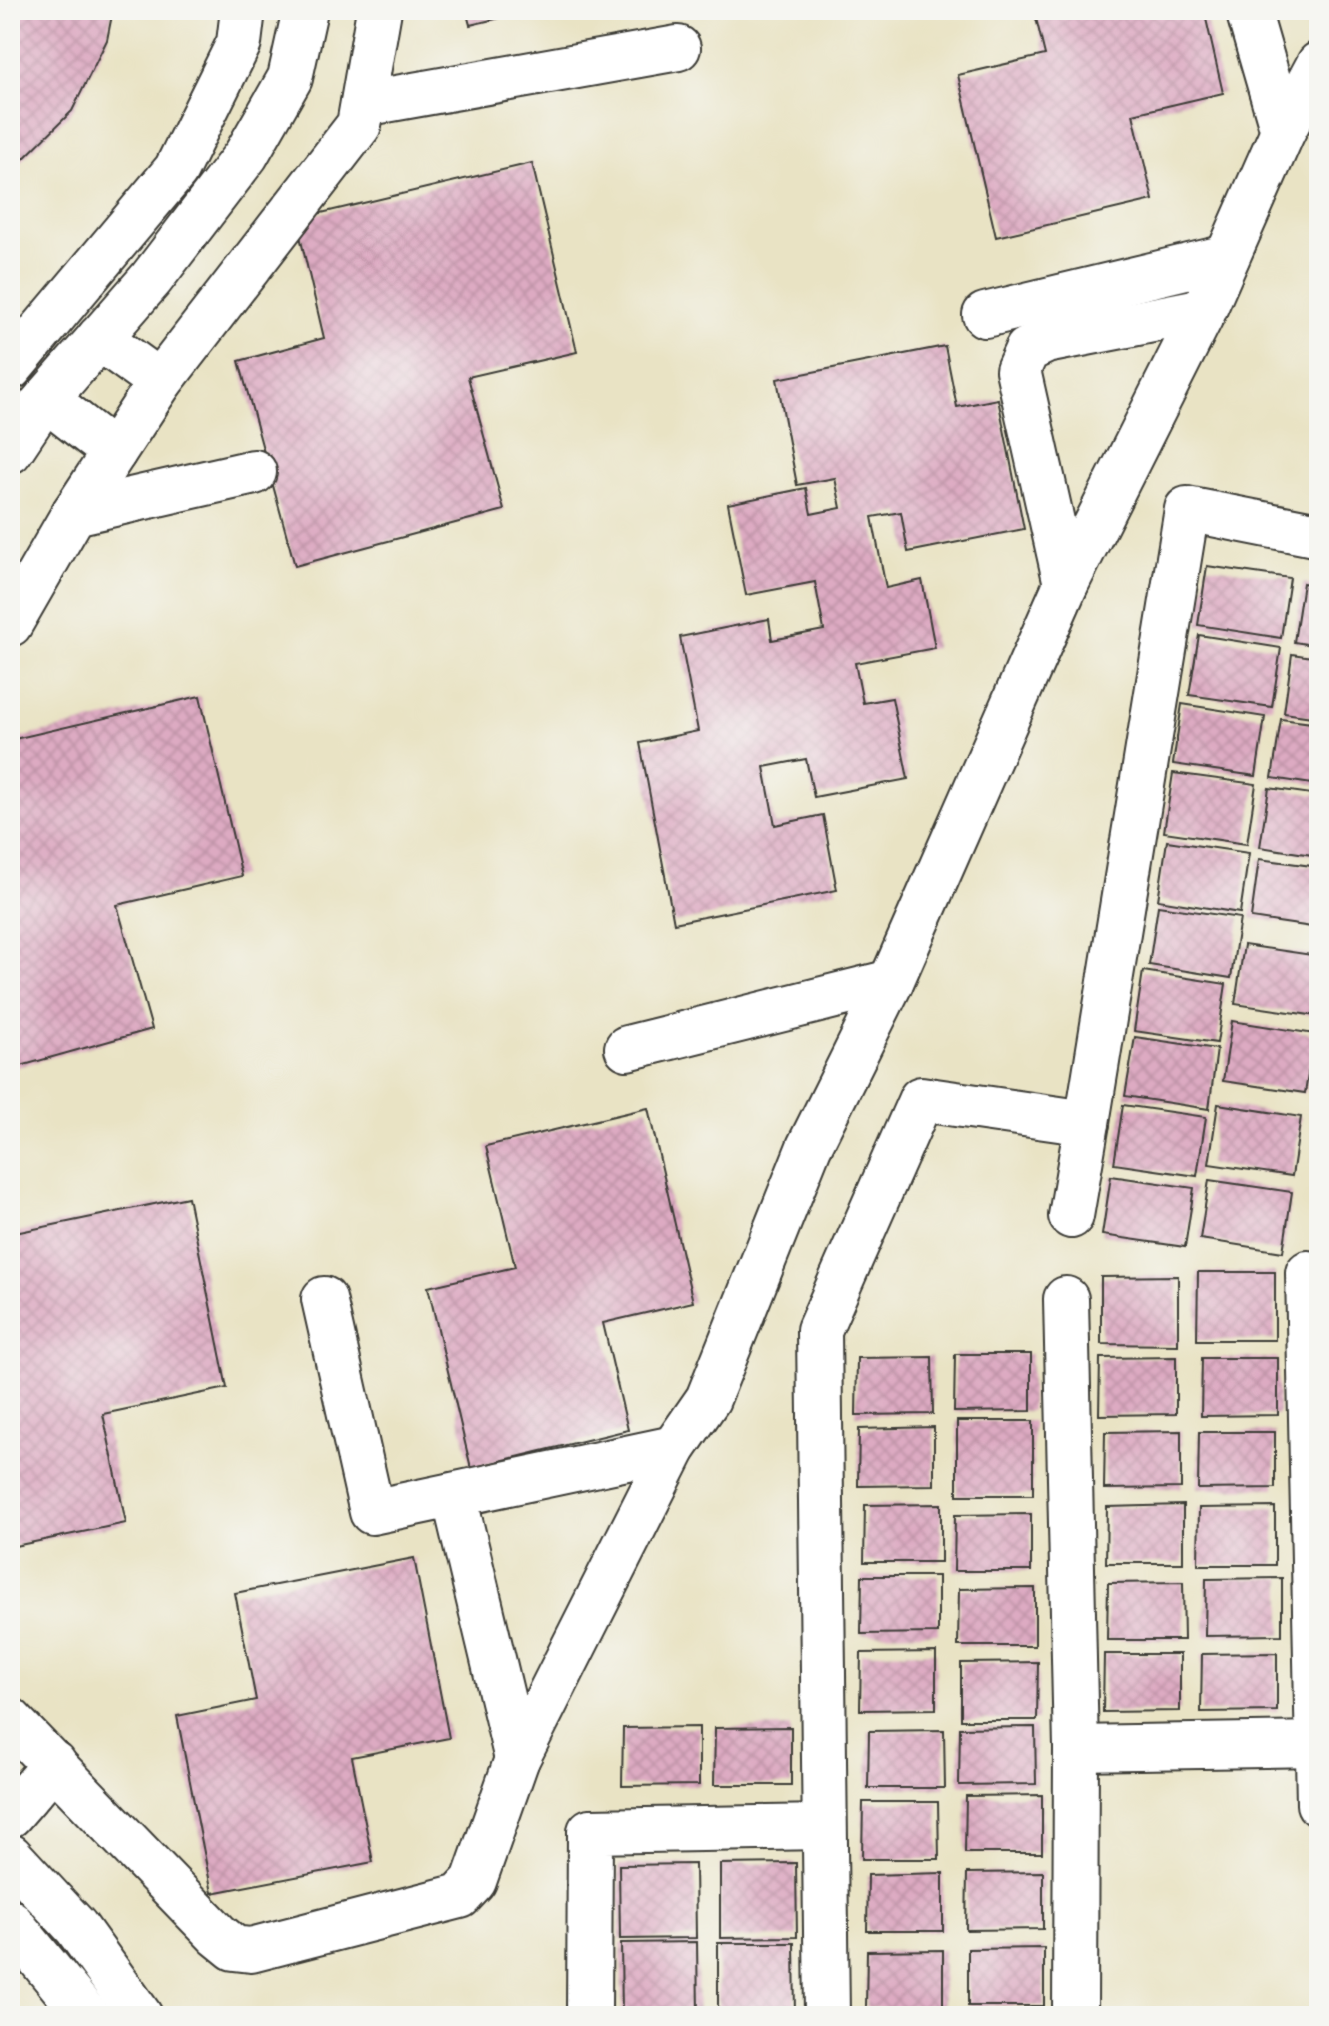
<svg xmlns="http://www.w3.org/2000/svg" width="1329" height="2026" font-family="Delius,sans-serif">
<defs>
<pattern id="building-cross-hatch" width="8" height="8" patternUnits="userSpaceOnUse" patternTransform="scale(2)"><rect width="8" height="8" fill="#ddaac2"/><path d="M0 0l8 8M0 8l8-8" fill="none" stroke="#bd92a6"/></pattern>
</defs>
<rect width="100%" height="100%" fill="#f6f6f2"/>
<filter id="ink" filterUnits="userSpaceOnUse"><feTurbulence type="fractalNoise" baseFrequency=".0125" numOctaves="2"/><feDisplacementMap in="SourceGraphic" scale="16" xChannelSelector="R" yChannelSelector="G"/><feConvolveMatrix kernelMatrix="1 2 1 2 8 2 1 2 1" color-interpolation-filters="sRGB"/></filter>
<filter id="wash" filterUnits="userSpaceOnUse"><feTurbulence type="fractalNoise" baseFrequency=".006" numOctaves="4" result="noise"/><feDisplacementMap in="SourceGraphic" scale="32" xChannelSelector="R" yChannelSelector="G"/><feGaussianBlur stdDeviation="1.8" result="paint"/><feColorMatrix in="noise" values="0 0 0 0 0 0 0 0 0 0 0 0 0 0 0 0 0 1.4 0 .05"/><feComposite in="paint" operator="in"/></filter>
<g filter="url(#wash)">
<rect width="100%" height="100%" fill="#e9e3c4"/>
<g id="blocks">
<!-- building -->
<g fill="url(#building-cross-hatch)">
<path d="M 10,10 L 113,10 L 107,40 L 72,111 L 10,172 Z"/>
<path d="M 466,10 L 530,10 L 530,11 L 470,25 Z"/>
<path d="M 1034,10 L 1204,10 L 1223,93 L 1133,114 L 1153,200 L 996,237 L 958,75 L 1045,55 Z"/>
<path d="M 532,163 L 577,352 L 468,377 L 504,510 L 295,566 L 239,361 L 324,338 L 296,219 Z"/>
<path d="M 945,346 L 957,407 L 998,399 L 1024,529 L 908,552 L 901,512 L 872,517 L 886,588 L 922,580 L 935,648 L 855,663 L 863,703 L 892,698 L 908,779 L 814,797 L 806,759 L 764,767 L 775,825 L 823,815 L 837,890 L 674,923 L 640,743 L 698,731 L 680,637 L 769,619 L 772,640 L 824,630 L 815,582 L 746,595 L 728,504 L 806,488 L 811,514 L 841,508 L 835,478 L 797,485 L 777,379 Z"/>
<path d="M 1207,566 L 1290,578 L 1281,638 L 1198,625 Z"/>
<path d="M 1303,583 L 1319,586 L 1319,646 L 1294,642 Z"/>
<path d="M 1199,635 L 1281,648 L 1272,707 L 1189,695 Z"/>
<path d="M 1292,654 L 1319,658 L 1319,718 L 1284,713 Z"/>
<path d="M 200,696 L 242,876 L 117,905 L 152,1029 L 10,1069 L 10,740 Z"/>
<path d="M 1182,704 L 1265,717 L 1256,776 L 1173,764 Z"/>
<path d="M 1281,719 L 1319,724 L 1319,785 L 1272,778 Z"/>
<path d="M 1173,773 L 1256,784 L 1247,844 L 1164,832 Z"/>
<path d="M 1269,788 L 1319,795 L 1319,856 L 1260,847 Z"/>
<path d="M 1167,841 L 1249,853 L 1240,913 L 1158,900 Z"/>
<path d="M 1259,859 L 1319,867 L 1319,928 L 1251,918 Z"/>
<path d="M 1158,906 L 1240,918 L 1231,978 L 1149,965 Z"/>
<path d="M 1244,945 L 1319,956 L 1317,1016 L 1235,1004 Z"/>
<path d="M 1143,971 L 1226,984 L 1217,1043 L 1134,1031 Z"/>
<path d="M 1232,1021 L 1315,1034 L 1305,1093 L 1223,1081 Z"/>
<path d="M 1135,1037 L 1217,1049 L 1209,1109 L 1125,1096 Z"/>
<path d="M 1218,1104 L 1301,1117 L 1292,1176 L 1209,1164 Z"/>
<path d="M 1123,1105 L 1206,1117 L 1197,1176 L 1114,1164 Z"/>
<path d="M 648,1108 L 693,1302 L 603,1323 L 628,1430 L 471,1468 L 428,1287 L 515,1267 L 486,1146 Z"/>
<path d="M 1111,1176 L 1194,1188 L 1185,1247 L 1102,1235 Z"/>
<path d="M 1209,1180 L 1292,1192 L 1283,1252 L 1200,1239 Z"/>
<path d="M 188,1197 L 227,1388 L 103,1414 L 126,1523 L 10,1547 L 10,1234 Z"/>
<path d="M 1198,1272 L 1275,1272 L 1275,1340 L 1197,1340 Z"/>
<path d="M 1178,1276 L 1178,1345 L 1101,1344 L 1101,1277 Z"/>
<path d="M 955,1354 L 1031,1354 L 1031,1411 L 954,1412 Z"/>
<path d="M 932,1357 L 933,1414 L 856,1415 L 857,1358 Z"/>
<path d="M 1176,1357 L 1176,1414 L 1099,1415 L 1100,1358 Z"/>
<path d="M 1202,1358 L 1278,1358 L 1278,1415 L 1201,1416 Z"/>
<rect x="957" y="1421" width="76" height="74"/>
<path d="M 934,1427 L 934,1485 L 858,1486 L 859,1429 Z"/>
<path d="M 1181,1431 L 1181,1488 L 1104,1489 L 1105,1432 Z"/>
<path d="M 1199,1432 L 1275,1432 L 1275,1488 L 1198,1489 Z"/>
<path d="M 941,1504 L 941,1562 L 864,1562 L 865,1505 Z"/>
<path d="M 1183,1505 L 1183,1563 L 1106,1563 L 1107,1507 Z"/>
<path d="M 1275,1507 L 1275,1565 L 1198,1565 L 1199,1508 Z"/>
<path d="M 1031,1514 L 1031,1571 L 954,1571 L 955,1515 Z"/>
<path d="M 414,1558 L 449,1738 L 352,1757 L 373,1862 L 212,1893 L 177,1716 L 256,1700 L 235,1593 Z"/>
<path d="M 862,1576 L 938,1576 L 938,1633 L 861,1634 Z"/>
<path d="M 1282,1578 L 1282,1635 L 1205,1636 L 1206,1579 Z"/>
<path d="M 1183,1582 L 1184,1640 L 1107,1640 L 1108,1583 Z"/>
<path d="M 1035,1588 L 1035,1646 L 958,1646 L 959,1589 Z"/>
<path d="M 936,1652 L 936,1709 L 860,1710 L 861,1653 Z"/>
<path d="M 1277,1653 L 1277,1711 L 1201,1712 L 1202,1654 Z"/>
<path d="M 1104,1654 L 1180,1654 L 1180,1711 L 1103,1712 Z"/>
<path d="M 1038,1662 L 1037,1720 L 961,1720 L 961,1663 Z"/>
<path d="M 699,1727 L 699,1785 L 622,1786 L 623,1728 Z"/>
<path d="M 791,1727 L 791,1785 L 714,1785 L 715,1728 Z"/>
<path d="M 1035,1727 L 1036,1784 L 959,1785 L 960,1728 Z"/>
<path d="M 944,1730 L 945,1788 L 868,1788 L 869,1731 Z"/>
<path d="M 1042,1795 L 1042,1853 L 965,1853 L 966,1796 Z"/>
<path d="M 863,1802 L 938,1802 L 939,1859 L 862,1859 Z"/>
<path d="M 796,1863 L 797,1937 L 720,1938 L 720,1864 Z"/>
<path d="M 695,1864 L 696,1938 L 620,1939 L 619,1865 Z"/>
<path d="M 1043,1872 L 1043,1929 L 966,1930 L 967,1873 Z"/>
<path d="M 943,1873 L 943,1931 L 867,1931 L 868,1875 Z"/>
<path d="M 697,1942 L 698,2016 L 622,2016 L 621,1943 Z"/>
<path d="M 718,1943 L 794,1943 L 795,2016 L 718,2016 Z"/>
<path d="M 1044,1948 L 1044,2006 L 968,2006 L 968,1949 Z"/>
<path d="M 943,1950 L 943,2008 L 866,2008 L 867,1951 Z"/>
</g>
</g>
</g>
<g filter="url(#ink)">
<use href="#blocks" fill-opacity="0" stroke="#3b3a35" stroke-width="2"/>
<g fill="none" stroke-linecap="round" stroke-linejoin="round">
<!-- minor casing -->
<g stroke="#3b3a35" stroke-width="48">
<g id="minor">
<path d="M 1248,10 L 1283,131"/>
<path d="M 363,104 L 678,48"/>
<path d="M 985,315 L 1227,257"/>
<path d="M 10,368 L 176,170 L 239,43 L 243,10"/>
<path d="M 160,382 L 359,125 L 379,10"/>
<path d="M 46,399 L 114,452"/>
<path d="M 10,451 L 40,406 L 151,279 L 246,155 L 290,78 L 305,10"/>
<path d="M 74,513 L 254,472"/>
<path d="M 1066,584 L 1018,370 L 1027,350 L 1046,341 L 1204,310"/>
<path d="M 10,624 L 74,513 L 160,382 L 99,338"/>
<path d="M 627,1048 L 891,982"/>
<path d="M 1087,1123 L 1187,509 L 1319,535"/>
<path d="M 1308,1273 L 1319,1804"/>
<path d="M 324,1299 L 372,1512 L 674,1448"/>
<path d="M 1066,1299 L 1076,1748 L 1075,2016"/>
<path d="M 454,1496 L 517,1759"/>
<path d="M 10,1720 L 218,1935 L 234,1948 L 251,1950 L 460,1896 L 474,1881 L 517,1759 L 674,1448 L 708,1399 L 809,1147 L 891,982 L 1066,584 L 1204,310 L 1283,131 L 1319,64"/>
<path d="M 1076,1748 L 1319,1744"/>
<path d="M 10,1815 L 54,1764"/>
<path d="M 10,1856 L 76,1927 L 140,2016"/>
<path d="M 10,1922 L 87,2016"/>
<path d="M 589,2016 L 590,1831 L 823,1827"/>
<path d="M 827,2016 L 819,1330 L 921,1099 L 1087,1123 L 1071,1216"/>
</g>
</g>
<!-- minor -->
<use href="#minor" stroke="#fff" stroke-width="44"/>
</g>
</g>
<!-- margin -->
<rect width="1329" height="2026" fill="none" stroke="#f6f6f2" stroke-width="40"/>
</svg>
